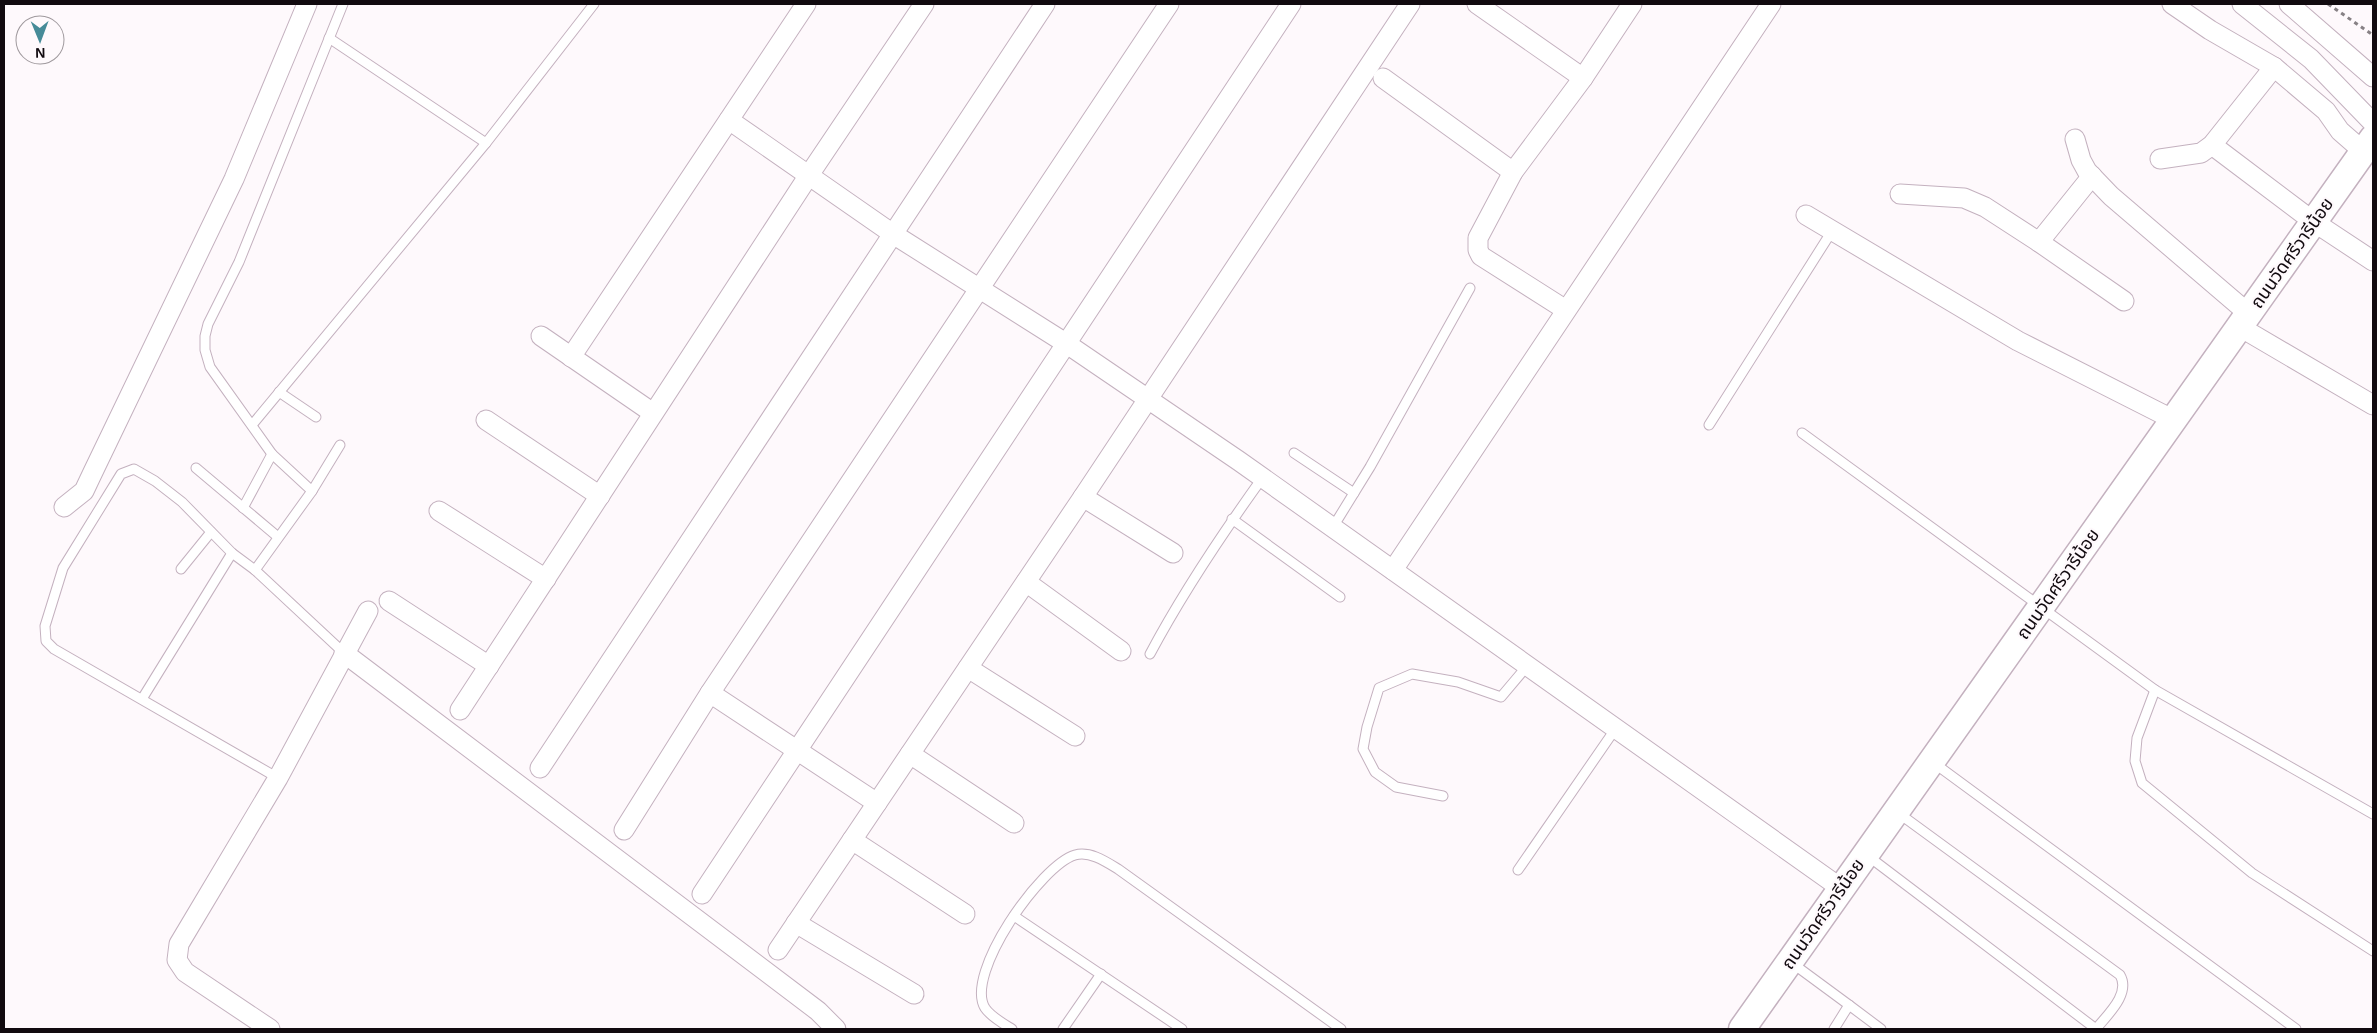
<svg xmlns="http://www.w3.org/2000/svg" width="2377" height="1033" font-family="Arial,'Noto Sans Thai',sans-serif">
<rect width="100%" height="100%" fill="#fef9fc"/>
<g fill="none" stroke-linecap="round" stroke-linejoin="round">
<!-- service casing -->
<g stroke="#c4b1bf" stroke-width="11">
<g id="service">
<path d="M 329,38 L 486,143"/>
<path d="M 279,392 L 316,417"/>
<path d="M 252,425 L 486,143 L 594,4"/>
<path d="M 1709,425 L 1832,231"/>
<path d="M 1802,433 L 2155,690 L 2373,814"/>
<path d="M 1294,453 L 1354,493"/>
<path d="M 196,468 L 278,537"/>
<path d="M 312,491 L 340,445"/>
<path d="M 243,508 L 272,454"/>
<path d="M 1232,519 L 1340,597"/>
<path d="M 1333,527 L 1370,467 L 1470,288"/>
<path d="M 181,569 L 211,532"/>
<path d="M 255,570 L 312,491 L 272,454 L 210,367 L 205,350 L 205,336 L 208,324 L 239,262 L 343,4"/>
<path d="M 1150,654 C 1183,592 1222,534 1263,477"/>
<path d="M 2155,690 L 2137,738 L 2135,761 L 2142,783 L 2252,873 L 2373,951"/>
<path d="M 142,699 L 232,553"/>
<path d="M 1934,763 L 2296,1029"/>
<path d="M 278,778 L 54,649 L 46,641 L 45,626 L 63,568 L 121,474 L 134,469 L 155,481 L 182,502 L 232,553 L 255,570 L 344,653"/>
<path d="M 1443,796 L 1396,787 L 1375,772 L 1363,749 L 1367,727 L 1379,688 L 1412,674 L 1458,682 L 1501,697 L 1528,665"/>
<path d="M 1897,812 L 2120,975 C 2131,994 2107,1015 2096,1029"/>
<path d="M 1868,856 L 2096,1029"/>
<path d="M 1518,870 L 1616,728"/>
<path d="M 1014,916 L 1182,1029"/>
<path d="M 1792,963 L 1849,1005"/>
<path d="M 1012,1029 C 1004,1024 991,1017 985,1008 C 964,974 1041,865 1075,855 C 1090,851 1105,861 1118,869 L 1341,1029"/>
<path d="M 1063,1029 L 1101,974"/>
<path d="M 1834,1029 L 1849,1005 L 1881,1029"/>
</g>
</g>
<!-- minor casing -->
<g stroke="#c4b1bf" stroke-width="21">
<g id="minor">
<path d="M 1477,4 L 1583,78"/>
<path d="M 2172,4 L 2210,30 L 2274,67 L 2326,111 L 2340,131 L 2364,152"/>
<path d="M 2242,4 L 2311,59 L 2373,123"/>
<path d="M 2289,4 L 2373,77"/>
<path d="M 1383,78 L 1513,172"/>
<path d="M 729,120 L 893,234 L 1067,344 L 1239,461 L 1842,889"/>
<path d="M 2075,139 L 2081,160 L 2087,171 L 2111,196 L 2249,314"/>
<path d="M 2212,145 L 2314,222 L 2373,261"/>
<path d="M 2160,159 L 2201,153 L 2212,145 L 2274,67"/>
<path d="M 1900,194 L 1964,198 L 1985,207 L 2039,242 L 2124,301"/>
<path d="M 1806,215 L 2018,341 L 2174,420"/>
<path d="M 2039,242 L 2092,176"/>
<path d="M 1566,310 L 1481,256 L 1478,250 L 1478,238 L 1513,172 L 1583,78 L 1632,4"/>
<path d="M 2240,327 L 2373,405"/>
<path d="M 541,336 L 653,413"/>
<path d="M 571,357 L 806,4"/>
<path d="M 486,420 L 600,496"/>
<path d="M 1083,497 L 1173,553"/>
<path d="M 64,507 L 84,491 L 93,472 L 234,179 L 307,4"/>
<path d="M 439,511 L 546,579"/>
<path d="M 1393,570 L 1771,4"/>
<path d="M 1026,582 L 1121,651"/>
<path d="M 389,601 L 489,666"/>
<path d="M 344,653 L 818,1011 L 836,1029"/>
<path d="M 968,668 L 1075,736"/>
<path d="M 710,693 L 877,803"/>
<path d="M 460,710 L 809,175 L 924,4"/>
<path d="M 910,754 L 1014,823"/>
<path d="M 540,768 L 1045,4"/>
<path d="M 624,830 L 710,693 L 1169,4"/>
<path d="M 852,840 L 965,914"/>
<path d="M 702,894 L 1291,4"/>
<path d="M 796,923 L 914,994"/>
<path d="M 778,950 L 1083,497 L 1410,4"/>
<path d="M 270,1029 L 185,972 L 177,960 L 179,944 L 278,778 L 368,611"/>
</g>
</g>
<!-- secondary casing -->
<g stroke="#c4b1bf" stroke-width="29">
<path id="secondary" d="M 1742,1029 L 2373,138"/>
</g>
<!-- path -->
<path stroke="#878185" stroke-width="3" stroke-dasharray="4 4" stroke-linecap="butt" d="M 2328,4 L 2373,35"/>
<!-- service -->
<use href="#service" stroke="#fff" stroke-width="9"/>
<!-- minor -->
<use href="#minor" stroke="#fff" stroke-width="19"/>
<!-- secondary -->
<use href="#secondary" stroke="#fff" stroke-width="26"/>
</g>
<g text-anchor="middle" stroke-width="4.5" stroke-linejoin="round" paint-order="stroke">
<!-- street labels -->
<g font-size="18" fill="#110a0f" stroke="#fef9fc">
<text transform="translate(2292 253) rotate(-55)" y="6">ถนนวัดศรีวารีน้อย</text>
<text transform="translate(2058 584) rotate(-55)" y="6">ถนนวัดศรีวารีน้อย</text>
<text transform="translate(1823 914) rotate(-55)" y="6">ถนนวัดศรีวารีน้อย</text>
</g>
</g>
<!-- border -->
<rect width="2377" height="1033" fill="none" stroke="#110a0f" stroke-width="10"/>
<!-- north arrow -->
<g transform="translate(40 40) rotate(179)"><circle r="24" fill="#fef9fc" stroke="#9f999d"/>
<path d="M0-4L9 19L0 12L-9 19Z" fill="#468b98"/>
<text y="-8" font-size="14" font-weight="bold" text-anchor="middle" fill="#110a0f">N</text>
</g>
</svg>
